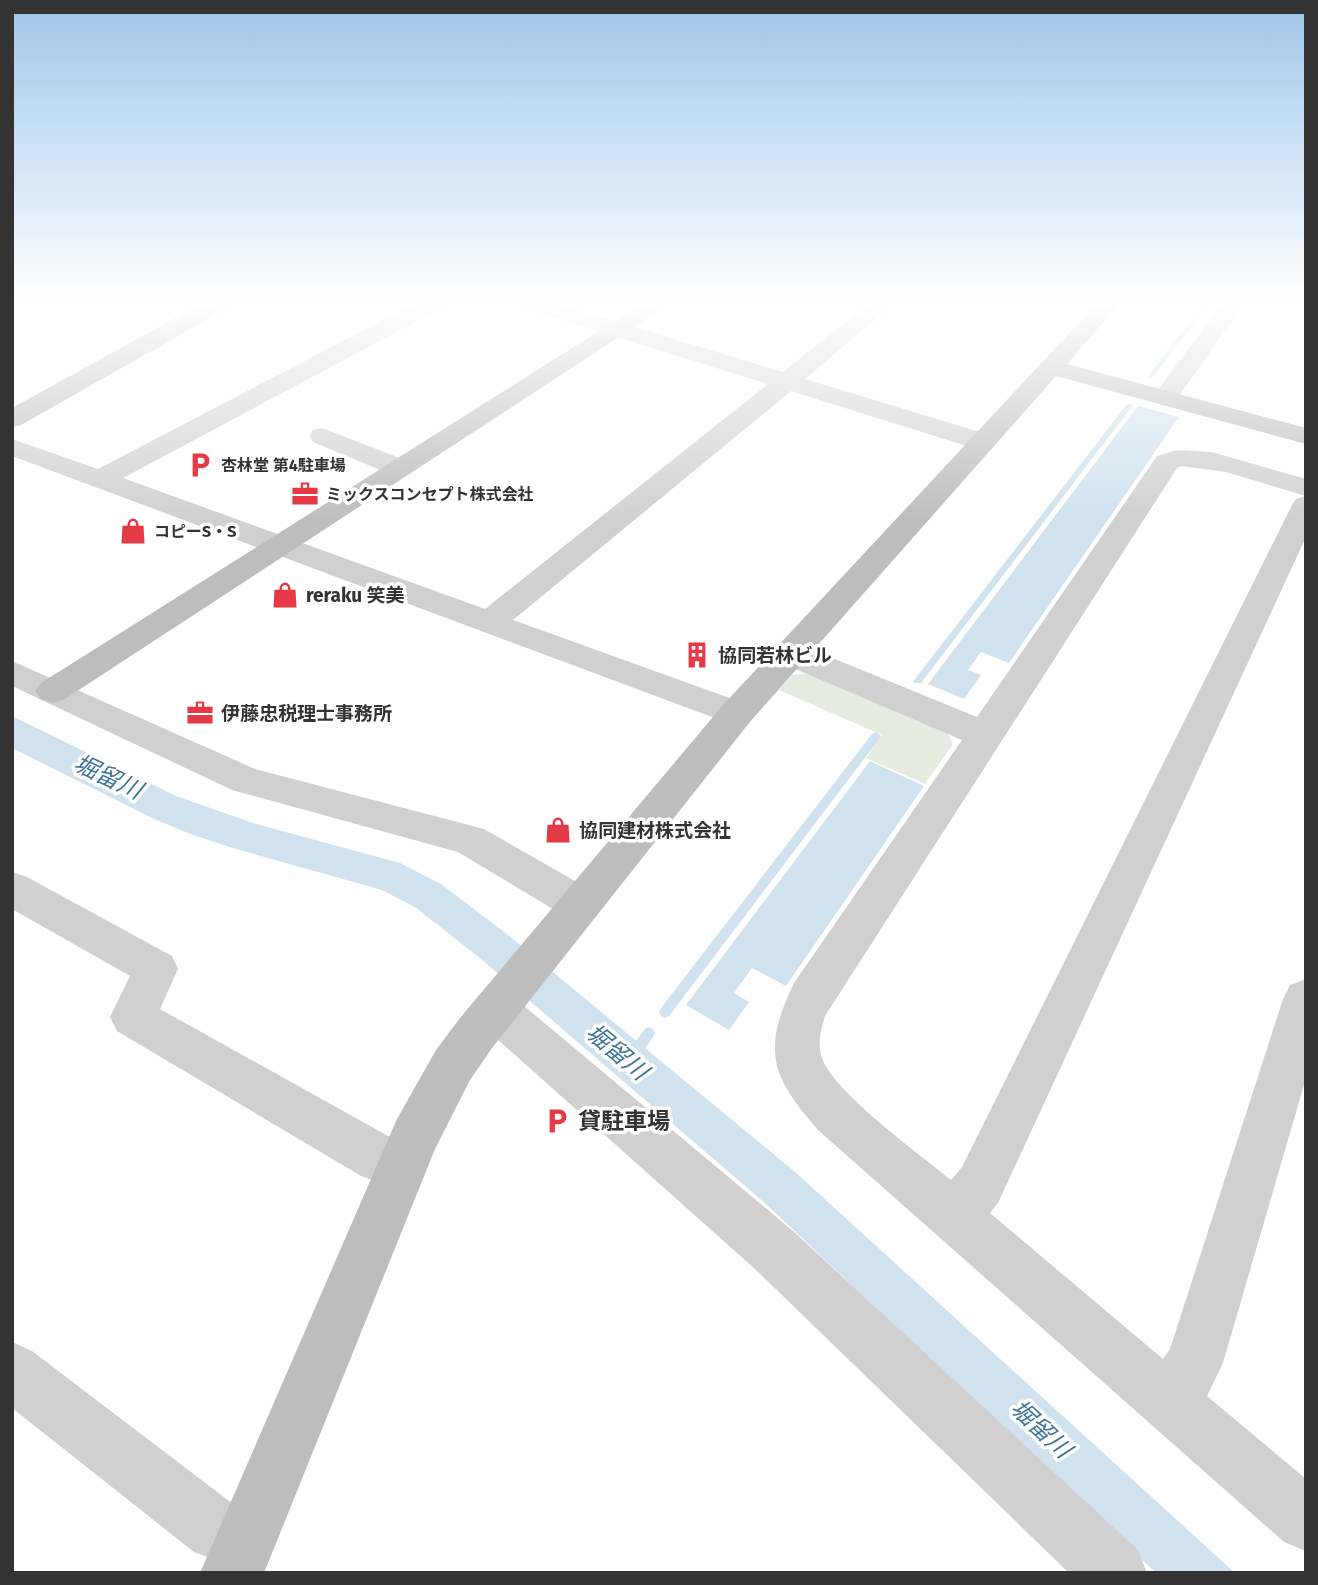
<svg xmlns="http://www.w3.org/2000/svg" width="1318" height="1585" font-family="'Fira Sans','Noto Sans JP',sans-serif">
<rect width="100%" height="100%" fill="#fff"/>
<!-- green -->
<path fill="#e6ecdf" d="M 810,673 L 947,731 L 953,744 L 925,784 L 866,758 L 882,735 L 779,690 L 792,675 Z"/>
<!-- water -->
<g fill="#cfe2ee">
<path d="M 1138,406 L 1179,417 L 1009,663 L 981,652 L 968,670 L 981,675 L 964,699 L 928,684 Z"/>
<path d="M 12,716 L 176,796 L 256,824 L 400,863 L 441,884 L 508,935 L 794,1171 L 1235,1573 L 1156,1573 L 765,1203 L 481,959 L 415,907 L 382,890 L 236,849 L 193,835 L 152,818 L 12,748 Z"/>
<path d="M 870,761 L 924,786 L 786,986 L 752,968 L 734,993 L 749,1002 L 729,1030 L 686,1005 Z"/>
</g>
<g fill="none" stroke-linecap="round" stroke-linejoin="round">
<!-- stream -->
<g fill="#cfe2ee" fill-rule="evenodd">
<path d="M 1205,301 L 1211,301 L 1153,377 L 1149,377 L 1149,375 Z"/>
<path d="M 1127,404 L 1133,405 L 921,683 L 915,683 L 913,681 L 915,679 Z"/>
<path d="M 876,732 L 881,736 L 880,738 L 669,1016 L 665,1018 L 661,1016 L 659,1012 L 661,1008 L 872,734 Z"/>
<path d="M 649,1027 L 653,1029 L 655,1033 L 653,1037 L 637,1060 L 632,1062 L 627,1060 L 626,1056 L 627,1052 L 645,1029 Z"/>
</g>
<!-- street -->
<g fill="#d0d0d0" fill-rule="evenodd">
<path d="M 420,301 L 448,301 L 445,306 L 123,478 L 485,609 L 768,384 L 517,306 L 514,301 L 549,301 L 783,372 L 872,301 L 897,301 L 805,379 L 993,436 L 996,442 L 993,448 L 983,450 L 973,448 L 791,391 L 513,620 L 749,705 L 754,714 L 749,723 L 736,726 L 12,456 L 12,439 L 98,469 Z"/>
<path d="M 1224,301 L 1246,301 L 1174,403 L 1165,406 L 1156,403 L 1152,398 Z"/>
<path d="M 322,428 L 410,462 L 414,468 L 410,474 L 400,476 L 390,474 L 313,442 L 309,436 L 313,430 Z"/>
<path d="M 1177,450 L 1212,452 L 1306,479 L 1306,537 L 998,1203 L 990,1213 L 1163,1359 L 1170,1349 L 1283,999 L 1290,985 L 1306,979 L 1306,1078 L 1223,1363 L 1207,1396 L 1306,1479 L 1306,1551 L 1284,1542 L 818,1130 C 770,1075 762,1050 794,983 L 962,740 L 779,662 L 774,654 L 779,646 L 791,643 L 803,646 L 977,717 L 1157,456 ZM 1181,466 L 1226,472 L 1306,496 L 1296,499 L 1292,505 L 962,1167 L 951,1180 C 921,1155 833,1092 822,1058 C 817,1044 821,1029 825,1016 L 1177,468 Z"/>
<path d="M 12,661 L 255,769 L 484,829 L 596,893 L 602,905 L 596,917 L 581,922 L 566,917 L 458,852 L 232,790 L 12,686 Z"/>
<path d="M 12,872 L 27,877 L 172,956 L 178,969 L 160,1009 L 388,1136 L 421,1147 L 428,1165 L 421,1183 L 403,1190 L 361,1176 L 117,1031 L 110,1017 L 130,976 L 12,909 Z"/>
<path d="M 495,989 L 511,995 L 793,1231 L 1138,1550 L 1147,1573 L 1069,1573 L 755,1269 L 479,1023 L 472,1009 L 479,995 Z"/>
<path d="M 12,1342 L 32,1351 L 233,1504 L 267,1517 L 277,1539 L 267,1561 L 245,1571 L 194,1552 L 12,1408 Z"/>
</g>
<!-- secondary -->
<g fill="#bdbdbd" fill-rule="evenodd">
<path d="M 206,301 L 234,301 L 231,306 L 21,425 L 12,427 L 12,408 Z"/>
<path d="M 647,301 L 674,301 L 65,699 L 53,703 L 41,699 L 35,691 L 41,683 Z"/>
<path d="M 1099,301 L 1122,301 L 1067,364 L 1306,428 L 1306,444 L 1056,376 L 749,723 L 492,1048 L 470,1080 L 435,1149 L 264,1573 L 200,1573 L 397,1119 L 436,1050 L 460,1018 L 723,705 Z"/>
</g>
</g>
<!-- sky -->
<linearGradient id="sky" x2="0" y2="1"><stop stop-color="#9ec6ea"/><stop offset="0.58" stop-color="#fff"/><stop offset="1" stop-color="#fff" stop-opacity="0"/></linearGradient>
<rect width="1318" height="523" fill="url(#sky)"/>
<!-- icons -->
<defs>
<g id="parking-bare" transform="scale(2.1)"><path d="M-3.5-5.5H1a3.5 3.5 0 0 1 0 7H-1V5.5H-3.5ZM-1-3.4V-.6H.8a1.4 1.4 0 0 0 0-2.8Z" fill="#e63946" stroke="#fff" stroke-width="2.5" paint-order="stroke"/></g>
<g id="office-bare" transform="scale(2.1)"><path d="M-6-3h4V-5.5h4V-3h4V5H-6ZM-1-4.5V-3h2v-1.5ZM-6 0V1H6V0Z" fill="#e63946" stroke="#fff" stroke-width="2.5" paint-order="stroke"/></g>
<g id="shop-bare" transform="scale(2.1)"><path d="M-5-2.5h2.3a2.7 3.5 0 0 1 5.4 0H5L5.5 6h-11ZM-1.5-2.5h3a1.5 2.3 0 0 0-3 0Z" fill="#e63946" stroke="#fff" stroke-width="2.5" paint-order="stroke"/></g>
<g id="building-bare" transform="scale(2.1)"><path d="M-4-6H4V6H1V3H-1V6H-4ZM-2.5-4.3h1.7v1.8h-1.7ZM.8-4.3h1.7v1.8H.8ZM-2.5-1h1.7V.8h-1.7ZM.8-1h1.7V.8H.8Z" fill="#e63946" stroke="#fff" stroke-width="2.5" paint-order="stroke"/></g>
</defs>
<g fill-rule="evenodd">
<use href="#parking-bare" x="200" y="465"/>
<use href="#office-bare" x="305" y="494"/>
<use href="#shop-bare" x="133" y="531"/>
<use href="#shop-bare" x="285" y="595"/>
<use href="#building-bare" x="697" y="655"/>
<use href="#office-bare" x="200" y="713"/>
<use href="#shop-bare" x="558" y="830"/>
<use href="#parking-bare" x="557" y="1121"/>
</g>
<g text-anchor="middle" stroke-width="7" stroke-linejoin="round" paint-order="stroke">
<!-- far-poi labels -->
<g font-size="16" font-weight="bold" fill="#333" stroke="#fff" text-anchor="start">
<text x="221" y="471">杏林堂 第4駐車場</text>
<text x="326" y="500">ミックスコンセプト株式会社</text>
<text x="154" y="537">コピーS・S</text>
</g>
<!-- poi labels -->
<g font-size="19" font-weight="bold" fill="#333" stroke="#fff" text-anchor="start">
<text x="306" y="602">reraku 笑美</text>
<text x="718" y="662">協同若林ビル</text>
<text x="221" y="720">伊藤忠税理士事務所</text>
<text x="579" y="837">協同建材株式会社</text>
</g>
<!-- near-poi labels -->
<g font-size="23" font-weight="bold" fill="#333" stroke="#fff" text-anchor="start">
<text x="578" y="1129">貸駐車場</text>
</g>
<!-- near-water labels -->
<g font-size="24" font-style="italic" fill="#3f7597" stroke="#fff">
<text transform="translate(108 777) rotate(25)" y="8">堀留川</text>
<text transform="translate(617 1052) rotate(40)" y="8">堀留川</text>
<text transform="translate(1041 1429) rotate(43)" y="8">堀留川</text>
</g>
</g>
<!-- border -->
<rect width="1318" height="1585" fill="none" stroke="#333333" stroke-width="28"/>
</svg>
